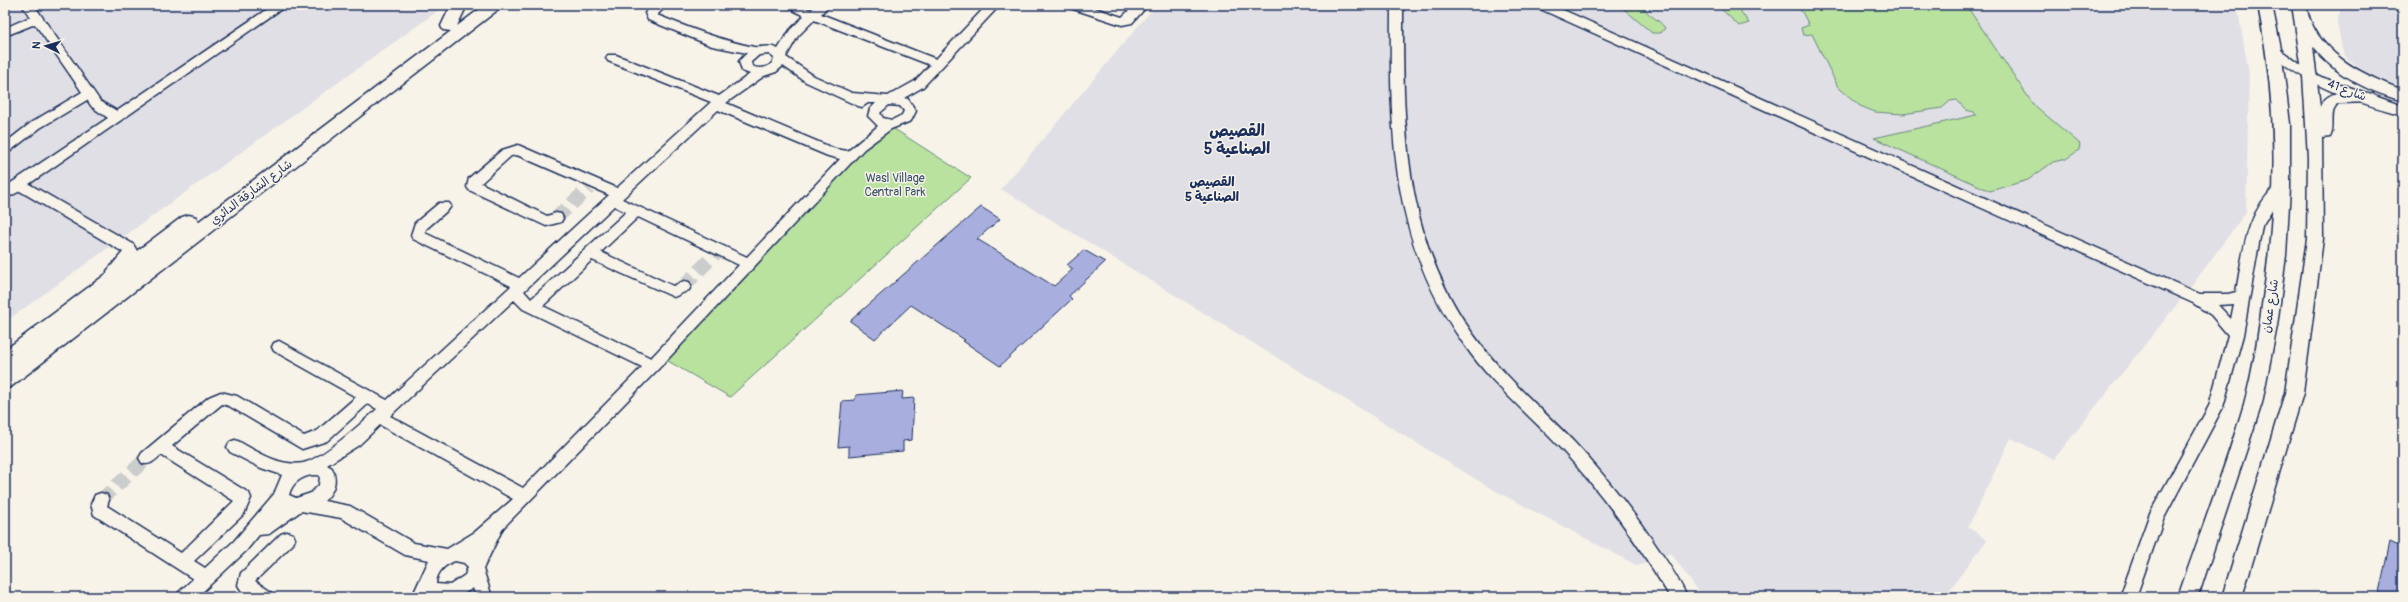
<svg xmlns="http://www.w3.org/2000/svg" width="2408" height="602" font-family="Pangolin,'Playpen Sans Arabic',sans-serif">
<rect width="100%" height="100%" fill="#f7f3e8"/>
<filter id="ink" filterUnits="userSpaceOnUse"><feTurbulence type="fractalNoise" baseFrequency=".025" numOctaves="2"/><feDisplacementMap in="SourceGraphic" scale="8" xChannelSelector="R" yChannelSelector="G"/><feConvolveMatrix kernelMatrix="1 2 1 2 8 2 1 2 1" color-interpolation-filters="sRGB"/></filter>
<g filter="url(#ink)">
<!-- built -->
<g fill="#dfdfe5">
<path d="M 5,5 L 446,5 L 5,322 Z"/>
<path d="M 1156,5 L 2237,5 L 2249,74 L 2246,212 L 2193,284 L 2054,459 L 2011,438 L 1968,527 L 1987,540 L 1944,597 L 1702,597 L 1671,553 L 1638,566 L 1492,489 L 1001,189 Z"/>
<path d="M 2342,5 L 2403,5 L 2403,88 L 2365,72 L 2346,57 L 2342,49 L 2337,21 Z"/>
</g>
<!-- green -->
<g fill="#b8e29e" stroke="#6a887e">
<path d="M 1619,5 L 1648,5 L 1643,7 C 1649,17 1659,19 1665,28 L 1661,33 L 1652,33 Z"/>
<path d="M 1717,5 L 1736,5 L 1749,23 L 1739,26 Z"/>
<path d="M 1796,5 L 1966,5 L 2033,104 L 2080,144 L 2079,150 L 2066,159 L 2053,162 L 2028,180 L 1990,191 L 1874,138 L 1976,115 L 1974,112 L 1966,110 L 1957,100 L 1950,101 L 1942,108 L 1903,114 L 1875,112 L 1860,106 L 1838,87 L 1812,34 L 1803,35 L 1801,28 L 1809,25 L 1802,12 Z"/>
<path d="M 888,125 L 971,178 L 730,397 L 661,357 Z"/>
</g>
<!-- building -->
<g fill="#a8afdf" stroke="#1b2f5e">
<path d="M 981,207 L 1000,219 L 977,239 L 1054,286 L 1073,269 L 1067,265 L 1084,250 L 1105,262 L 1069,296 L 1072,299 L 1000,366 L 963,341 L 965,340 L 911,305 L 875,339 L 850,321 Z"/>
<path d="M 903,391 L 902,399 L 914,398 L 912,440 L 903,441 L 903,451 L 849,456 L 849,446 L 838,447 L 842,401 L 855,400 L 856,395 Z"/>
<path d="M 2390,542 L 2403,548 L 2403,597 L 2378,597 Z"/>
</g>
<g fill="none" stroke-linecap="round" stroke-linejoin="round">
<!-- minor-tunnel -->
<g stroke="#cbcccc" stroke-width="14" stroke-dasharray="14 7" stroke-linecap="butt">
<path d="M 556,218 L 589,188"/>
<path d="M 684,286 L 716,253"/>
<path d="M 101,500 L 147,458"/>
</g>
<!-- minor casing -->
<g stroke="#1b2f5e" stroke-width="3">
<g id="minor">
<path d="M 22,5 L 34,5 L 100,101 L 117,111 L 273,5 L 287,5 L 29,184 L 133,244 L 137,251 L 131,264 L 119,275 L 109,275 L 107,271 L 123,252 L 20,191 L 5,199 L 5,187 L 108,118 L 92,107 L 87,100 L 40,128 L 5,155 L 5,143 L 32,122 L 82,92 L 35,24 L 5,36 L 5,28 L 30,17 Z"/>
<path d="M 654,5 L 667,5 L 657,15 C 689,28 720,40 754,47 C 763,48 770,44 778,49 L 790,30 L 804,16 L 791,9 L 793,6 L 797,5 L 811,10 L 816,5 L 829,5 L 821,14 L 936,59 L 987,5 L 1000,5 L 923,87 L 904,98 L 908,99 L 916,111 L 911,121 L 891,129 L 864,149 L 666,361 L 503,528 L 483,569 L 492,597 L 476,597 L 473,588 L 459,597 L 412,597 L 429,560 L 405,555 L 341,518 L 301,511 L 269,534 L 259,535 L 246,551 L 197,597 L 177,597 L 179,592 L 193,579 L 94,515 L 91,504 L 95,495 L 101,493 L 107,495 L 109,500 L 107,506 L 181,553 L 234,501 L 161,455 C 154,461 150,466 142,463 L 139,458 L 142,453 L 209,397 L 221,392 L 237,396 L 304,436 L 317,431 L 356,397 L 274,351 L 272,347 L 274,343 L 279,341 L 387,400 L 511,286 L 413,239 L 411,235 L 415,223 L 439,203 L 449,203 L 451,206 L 449,209 L 426,229 L 425,233 L 519,278 L 609,195 L 517,155 L 511,156 L 481,183 L 547,216 L 556,213 L 561,214 L 563,218 L 561,222 L 546,226 L 469,190 L 467,187 L 469,178 L 502,150 L 518,145 L 617,188 L 711,102 L 608,61 L 606,58 L 608,55 L 616,55 L 719,96 L 750,74 L 742,71 L 739,61 L 747,53 L 712,46 L 648,20 L 645,13 ZM 814,20 L 930,65 L 915,81 L 888,96 L 852,93 L 814,76 L 786,57 L 798,36 ZM 769,54 L 774,58 C 772,68 760,70 752,66 L 751,62 L 759,55 ZM 783,66 L 806,82 L 858,106 L 862,107 L 868,103 L 876,103 L 870,109 L 868,116 L 878,126 L 848,151 L 835,149 L 726,103 L 764,76 L 776,72 ZM 889,105 L 900,106 L 904,111 L 902,115 L 892,120 L 883,118 L 880,113 ZM 718,110 L 828,156 L 840,159 L 747,257 L 622,199 ZM 614,206 L 626,212 L 531,299 L 524,291 ZM 638,217 L 739,265 L 651,358 L 543,306 L 592,260 L 674,297 L 689,290 L 691,286 L 689,282 L 684,281 L 673,286 L 601,252 ZM 514,300 L 523,309 L 642,367 L 523,488 L 390,416 ZM 222,404 L 229,406 L 302,449 L 327,441 L 368,404 L 377,409 C 363,422 322,459 303,463 C 281,467 259,453 240,442 L 235,440 L 230,442 L 227,447 L 230,452 L 261,468 L 282,475 L 274,494 L 234,541 L 205,568 L 194,561 L 244,514 L 251,498 L 249,493 L 172,446 ZM 380,425 L 513,499 L 475,532 L 447,549 L 414,543 L 350,506 L 324,501 C 334,492 338,480 332,468 L 327,465 L 359,445 ZM 318,475 L 320,476 L 319,485 L 311,493 L 296,498 L 289,495 C 292,481 305,474 318,475 ZM 455,561 L 464,563 L 468,567 L 465,575 L 450,585 L 436,584 C 436,573 445,564 455,561 Z"/>
<path d="M 1068,5 L 1086,5 L 1122,17 L 1135,5 L 1148,5 L 1132,23 L 1122,25 L 1070,8 Z"/>
<path d="M 1391,5 L 1403,5 C 1403,146 1403,265 1506,374 C 1528,398 1552,419 1574,442 C 1605,475 1632,510 1657,547 C 1668,563 1679,579 1687,597 L 1670,597 C 1639,545 1604,495 1563,451 C 1533,418 1498,390 1471,354 C 1389,245 1390,135 1391,5 Z"/>
<path d="M 1536,5 L 1552,5 L 2200,294 L 2228,294 L 2236,292 C 2243,253 2246,212 2277,185 L 2287,185 L 2289,188 L 2279,198 L 2262,226 L 2243,335 L 2223,407 L 2163,520 L 2136,597 L 2120,597 L 2150,513 L 2209,406 L 2228,335 L 2211,315 L 2193,303 L 1538,8 ZM 2234,304 L 2231,319 L 2218,305 Z"/>
<path d="M 2389,5 L 2403,5 L 2403,12 Z"/>
<path d="M 2274,45 L 2305,68 L 2321,77 L 2403,106 L 2403,115 C 2356,102 2305,86 2270,52 L 2268,49 L 2270,46 Z"/>
<path d="M 287,532 L 293,534 L 295,539 L 293,544 L 255,581 L 271,592 L 273,597 C 259,597 245,600 238,585 L 241,573 L 281,534 Z"/>
</g>
</g>
<!-- major casing -->
<g stroke="#1b2f5e" stroke-width="3">
<g id="major">
<path d="M 2258,5 L 2272,5 L 2281,49 L 2290,124 L 2290,188 L 2286,255 L 2277,326 L 2262,403 L 2198,597 L 2178,597 C 2200,533 2225,469 2244,404 C 2253,372 2258,337 2262,305 C 2278,201 2278,108 2258,5 Z"/>
<path d="M 2292,5 L 2306,5 C 2314,52 2362,75 2403,90 L 2403,101 C 2368,91 2336,76 2313,47 L 2320,107 C 2327,88 2357,90 2373,94 L 2375,98 L 2373,102 L 2338,103 C 2328,113 2336,127 2330,137 L 2322,138 L 2323,239 L 2303,393 L 2242,597 L 2222,597 L 2285,393 L 2307,239 L 2308,157 L 2303,76 Z"/>
</g>
</g>
<!-- highway casing -->
<g stroke="#1b2f5e" stroke-width="3">
<path id="highway" d="M 451,5 L 467,5 L 457,26 L 485,5 L 504,5 L 12,386 L 5,389 L 5,350 L 182,217 L 189,215 L 196,217 L 198,222 L 451,31 L 443,30 L 441,26 Z"/>
</g>
<!-- minor -->
<use href="#minor" fill="#f7f3e8" fill-rule="evenodd"/>
<!-- major -->
<use href="#major" fill="#f7f3e8" fill-rule="evenodd"/>
<!-- highway -->
<use href="#highway" fill="#f7f3e8" fill-rule="evenodd"/>
</g>
</g>
<g text-anchor="middle" stroke-width="3" stroke-linejoin="round" paint-order="stroke">
<!-- street labels -->
<g font-size="12" fill="#1b2f5e" stroke="#f7f3e8">
<text transform="translate(2347 90) rotate(21)" y="4">شارع 41</text>
<text transform="translate(251 192) rotate(-37)" y="4">شارع الشارقة الدائري</text>
<text transform="translate(2270 306) rotate(-81)" y="4">شارع عمان</text>
</g>
<!-- park labels -->
<g font-size="12" fill="#3a536b" stroke="#f7f3e8">
<text x="895" y="182">Wasl Village<tspan x="895" dy="14">Central Park</tspan></text>
</g>
<!-- neighbourhood labels -->
<g font-size="13" font-weight="bold" fill="#1b2f5e" stroke="#f7f3e8">
<text x="1212" y="186">القصيص<tspan x="1212" dy="15">الصناعية 5</tspan></text>
</g>
<!-- district labels -->
<g font-size="16" font-weight="bold" fill="#1b2f5e" stroke="#f7f3e8">
<text x="1237" y="136">القصيص<tspan x="1237" dy="18">الصناعية 5</tspan></text>
</g>
</g>
<!-- margin -->
<rect width="2408" height="602" fill="none" stroke="#f7f3e8" stroke-width="20"/>
<rect x="10" y="10" width="2388" height="582" fill="none" stroke="#1b2f5e" stroke-width="1.5" filter="url(#ink)"/>
<!-- north arrow -->
<g transform="translate(46 46) rotate(275)" stroke="#f7f3e8" stroke-width="3" paint-order="stroke">
<path d="M0-3L7 15L0 10L-7 15Z" fill="#1b2f5e"/>
<text y="-6" font-size="11" font-weight="bold" text-anchor="middle" fill="#1b2f5e">N</text>
</g>
</svg>
